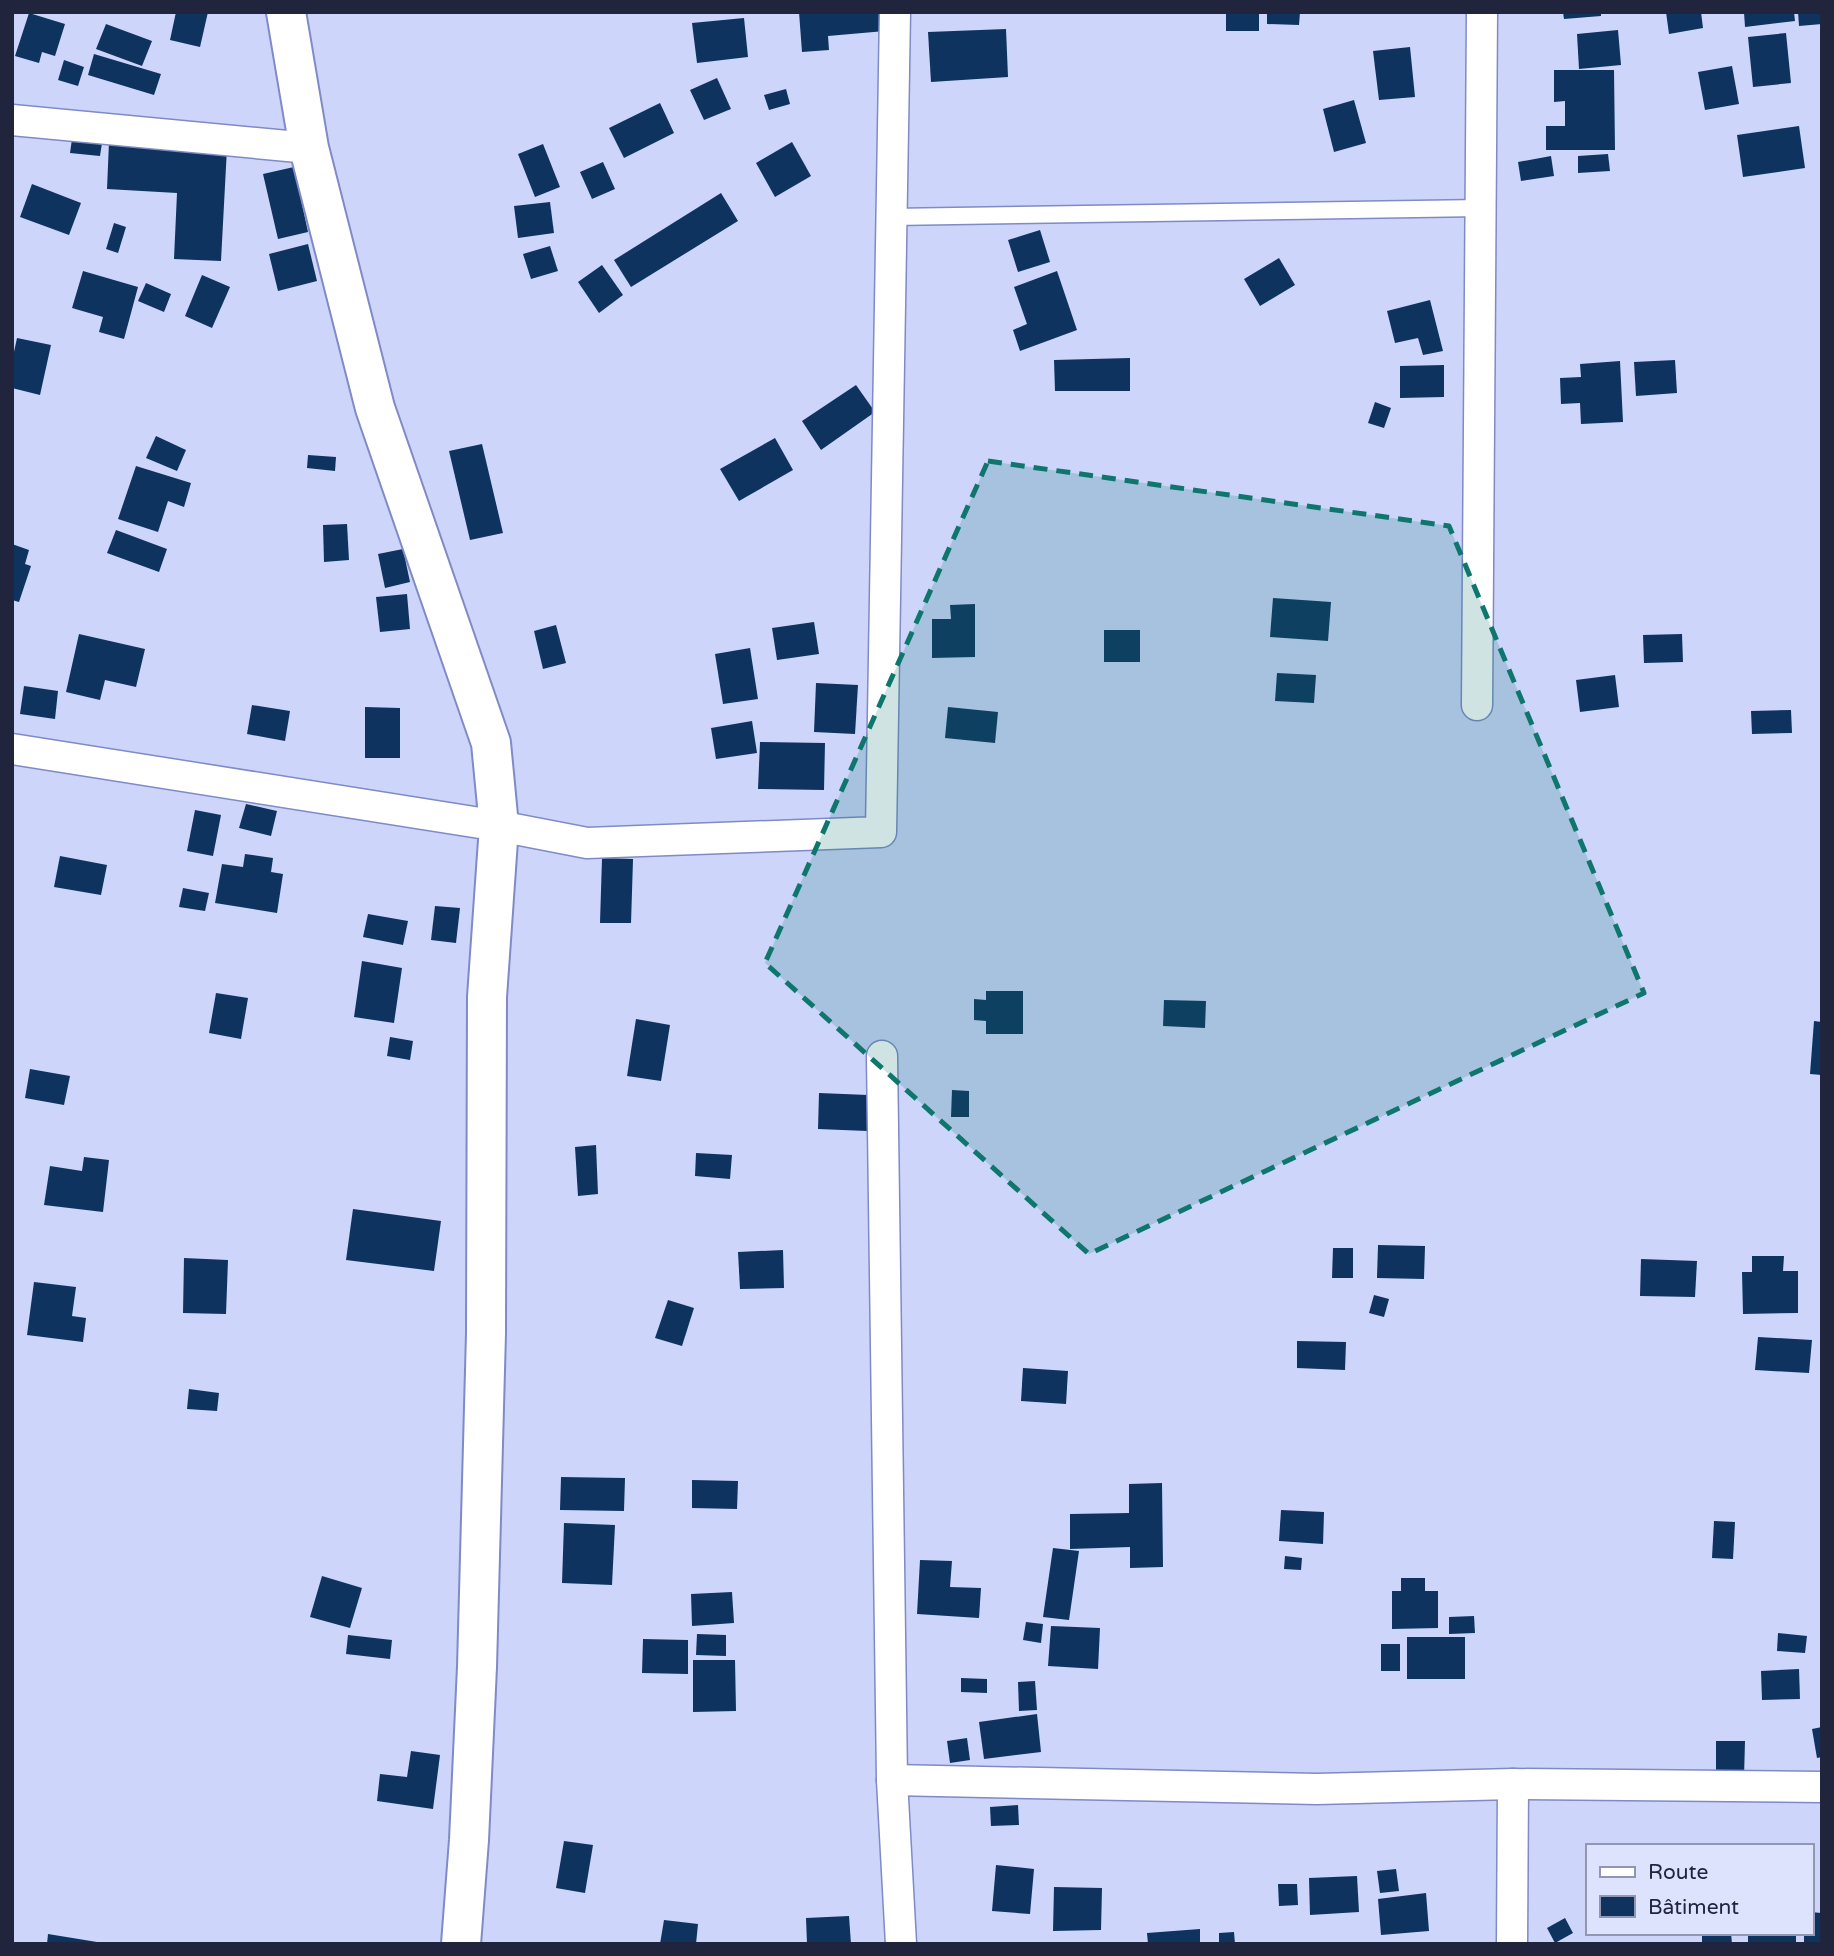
<svg xmlns="http://www.w3.org/2000/svg" width="1834" height="1956" font-family="'Varela Round',sans-serif">
<rect width="100%" height="100%" fill="#cdd5fb"/>
<!-- building -->
<g fill="#0e335f">
<path d="M 176,12 L 208,12 L 200,47 L 170,40 Z"/>
<path d="M 799,12 L 883,12 L 885,31 L 828,36 L 829,50 L 802,52 Z"/>
<rect x="1226" y="12" width="33" height="19"/>
<path d="M 1267,12 L 1300,12 L 1299,25 L 1267,24 Z"/>
<path d="M 1563,12 L 1601,12 L 1601,16 L 1564,19 Z"/>
<path d="M 1666,12 L 1701,12 L 1703,28 L 1669,34 Z"/>
<path d="M 1744,12 L 1794,12 L 1795,21 L 1745,27 Z"/>
<path d="M 1798,12 L 1822,12 L 1822,24 L 1799,26 Z"/>
<path d="M 29,13 L 65,24 L 55,56 L 42,52 L 39,63 L 15,56 Z"/>
<path d="M 744,18 L 748,57 L 697,63 L 692,23 Z"/>
<path d="M 106,24 L 152,41 L 142,66 L 96,49 Z"/>
<path d="M 1006,29 L 1008,77 L 931,82 L 928,32 Z"/>
<path d="M 1618,30 L 1621,65 L 1579,69 L 1577,34 Z"/>
<path d="M 1786,33 L 1791,83 L 1753,87 L 1748,37 Z"/>
<path d="M 1410,47 L 1415,97 L 1379,100 L 1373,51 Z"/>
<path d="M 94,54 L 161,74 L 154,95 L 88,75 Z"/>
<path d="M 64,60 L 84,67 L 78,86 L 58,80 Z"/>
<path d="M 1732,66 L 1739,104 L 1705,110 L 1698,72 Z"/>
<path d="M 1554,70 L 1614,70 L 1615,150 L 1546,150 L 1546,126 L 1565,126 L 1565,101 L 1554,102 Z"/>
<path d="M 717,78 L 731,109 L 704,120 L 690,90 Z"/>
<path d="M 786,89 L 790,104 L 769,110 L 764,95 Z"/>
<path d="M 1354,100 L 1366,143 L 1334,152 L 1323,109 Z"/>
<path d="M 660,103 L 674,133 L 624,158 L 609,128 Z"/>
<path d="M 1799,126 L 1805,168 L 1743,177 L 1737,135 Z"/>
<path d="M 72,139 L 102,143 L 100,156 L 70,153 Z"/>
<path d="M 109,142 L 227,148 L 221,261 L 174,259 L 177,193 L 107,189 Z"/>
<path d="M 792,142 L 811,176 L 775,197 L 756,163 Z"/>
<path d="M 543,144 L 560,187 L 535,197 L 518,154 Z"/>
<path d="M 1608,154 L 1610,171 L 1578,173 L 1578,156 Z"/>
<path d="M 1551,156 L 1554,176 L 1521,181 L 1518,162 Z"/>
<path d="M 603,162 L 615,189 L 592,199 L 580,172 Z"/>
<path d="M 294,167 L 308,232 L 278,239 L 263,174 Z"/>
<path d="M 32,184 L 81,203 L 69,235 L 20,217 Z"/>
<path d="M 721,193 L 738,221 L 631,287 L 614,260 Z"/>
<path d="M 550,202 L 554,233 L 518,238 L 514,206 Z"/>
<path d="M 114,223 L 126,227 L 118,253 L 106,249 Z"/>
<path d="M 1040,230 L 1050,262 L 1018,272 L 1008,240 Z"/>
<path d="M 308,244 L 317,281 L 278,291 L 269,254 Z"/>
<path d="M 550,246 L 558,271 L 531,279 L 523,254 Z"/>
<path d="M 1279,258 L 1295,285 L 1260,306 L 1244,279 Z"/>
<path d="M 602,265 L 623,295 L 599,313 L 578,282 Z"/>
<path d="M 83,271 L 138,287 L 124,339 L 99,332 L 103,317 L 72,308 Z"/>
<path d="M 1057,271 L 1077,330 L 1020,351 L 1013,330 L 1027,324 L 1014,287 Z"/>
<path d="M 202,275 L 230,287 L 212,328 L 185,316 Z"/>
<path d="M 146,283 L 171,294 L 164,312 L 138,301 Z"/>
<path d="M 1430,300 L 1443,351 L 1423,355 L 1418,338 L 1395,343 L 1387,311 Z"/>
<path d="M 17,338 L 51,345 L 40,395 L 12,388 L 12,361 Z"/>
<path d="M 1130,358 L 1130,391 L 1055,391 L 1054,360 Z"/>
<path d="M 1675,360 L 1677,393 L 1636,396 L 1634,362 Z"/>
<path d="M 1620,361 L 1623,422 L 1581,424 L 1580,403 L 1561,404 L 1560,378 L 1581,377 L 1580,364 Z"/>
<path d="M 1444,365 L 1444,397 L 1400,398 L 1400,366 Z"/>
<path d="M 856,385 L 875,412 L 821,450 L 802,421 Z"/>
<path d="M 1375,402 L 1391,408 L 1384,428 L 1368,423 Z"/>
<path d="M 156,436 L 186,450 L 177,471 L 146,458 Z"/>
<path d="M 775,438 L 793,470 L 739,501 L 720,469 Z"/>
<path d="M 482,444 L 503,533 L 470,540 L 449,451 Z"/>
<path d="M 308,455 L 336,457 L 335,471 L 307,468 Z"/>
<path d="M 136,466 L 191,483 L 184,507 L 168,501 L 158,532 L 118,519 Z"/>
<path d="M 347,524 L 349,560 L 324,562 L 323,525 Z"/>
<path d="M 116,530 L 167,549 L 159,572 L 107,553 Z"/>
<path d="M 12,544 L 29,550 L 25,564 L 31,566 L 19,602 L 12,600 Z"/>
<path d="M 403,549 L 410,582 L 385,588 L 378,554 Z"/>
<path d="M 407,594 L 410,629 L 380,632 L 376,597 Z"/>
<path d="M 1273,598 L 1331,602 L 1328,641 L 1270,637 Z"/>
<path d="M 975,604 L 975,657 L 932,658 L 932,619 L 951,619 L 950,605 Z"/>
<path d="M 814,622 L 819,654 L 777,660 L 772,628 Z"/>
<path d="M 556,625 L 566,663 L 543,669 L 534,631 Z"/>
<rect x="1104" y="630" width="36" height="32"/>
<path d="M 79,634 L 145,649 L 136,687 L 105,680 L 100,700 L 66,692 Z"/>
<path d="M 1682,634 L 1683,662 L 1644,663 L 1643,635 Z"/>
<path d="M 750,648 L 758,699 L 723,704 L 715,654 Z"/>
<path d="M 1277,673 L 1316,675 L 1314,703 L 1275,701 Z"/>
<path d="M 1615,675 L 1619,707 L 1580,712 L 1576,680 Z"/>
<path d="M 816,683 L 858,685 L 855,734 L 814,732 Z"/>
<path d="M 24,686 L 58,691 L 55,719 L 20,714 Z"/>
<path d="M 252,705 L 290,711 L 285,741 L 247,734 Z"/>
<path d="M 365,707 L 400,708 L 400,758 L 365,758 Z"/>
<path d="M 948,707 L 998,712 L 995,743 L 945,738 Z"/>
<path d="M 1791,710 L 1792,733 L 1752,734 L 1751,711 Z"/>
<path d="M 752,721 L 757,753 L 716,759 L 711,728 Z"/>
<path d="M 760,742 L 825,743 L 824,790 L 758,789 Z"/>
<path d="M 246,804 L 277,811 L 271,836 L 239,828 Z"/>
<path d="M 195,810 L 221,815 L 213,856 L 187,851 Z"/>
<path d="M 245,854 L 273,858 L 271,872 L 283,874 L 277,913 L 215,903 L 222,864 L 243,867 Z"/>
<path d="M 60,856 L 107,865 L 101,895 L 54,887 Z"/>
<path d="M 602,858 L 633,859 L 631,923 L 600,923 Z"/>
<path d="M 183,888 L 209,893 L 205,911 L 179,907 Z"/>
<path d="M 435,906 L 460,908 L 456,943 L 431,940 Z"/>
<path d="M 368,914 L 408,921 L 403,945 L 363,937 Z"/>
<path d="M 362,961 L 402,968 L 394,1023 L 354,1017 Z"/>
<path d="M 986,991 L 1023,991 L 1023,1034 L 986,1034 L 986,1021 L 974,1020 L 974,999 L 986,1000 Z"/>
<path d="M 216,993 L 248,998 L 241,1039 L 209,1033 Z"/>
<path d="M 1164,1000 L 1206,1001 L 1205,1028 L 1163,1026 Z"/>
<path d="M 636,1019 L 670,1025 L 661,1081 L 627,1076 Z"/>
<path d="M 1814,1021 L 1822,1022 L 1822,1075 L 1810,1074 Z"/>
<path d="M 390,1037 L 413,1041 L 410,1060 L 387,1056 Z"/>
<path d="M 30,1069 L 70,1076 L 64,1105 L 25,1098 Z"/>
<path d="M 952,1090 L 969,1091 L 969,1117 L 951,1117 Z"/>
<path d="M 819,1093 L 868,1095 L 867,1131 L 818,1129 Z"/>
<path d="M 596,1145 L 598,1194 L 578,1196 L 575,1147 Z"/>
<path d="M 696,1153 L 732,1155 L 730,1179 L 695,1176 Z"/>
<path d="M 84,1157 L 109,1160 L 103,1212 L 44,1205 L 50,1166 L 82,1171 Z"/>
<path d="M 353,1209 L 441,1221 L 434,1271 L 346,1260 Z"/>
<path d="M 1378,1245 L 1425,1246 L 1424,1279 L 1377,1278 Z"/>
<path d="M 1333,1248 L 1353,1248 L 1353,1278 L 1332,1278 Z"/>
<path d="M 783,1250 L 784,1288 L 740,1289 L 738,1252 Z"/>
<path d="M 1752,1256 L 1784,1256 L 1783,1271 L 1798,1271 L 1798,1313 L 1743,1314 L 1742,1272 L 1752,1272 Z"/>
<path d="M 184,1258 L 228,1260 L 226,1314 L 183,1313 Z"/>
<path d="M 1641,1259 L 1697,1261 L 1695,1297 L 1640,1296 Z"/>
<path d="M 34,1282 L 76,1287 L 72,1316 L 86,1318 L 83,1342 L 27,1335 Z"/>
<path d="M 1374,1295 L 1389,1299 L 1384,1317 L 1369,1313 Z"/>
<path d="M 668,1300 L 694,1308 L 682,1346 L 655,1338 Z"/>
<path d="M 1758,1337 L 1812,1340 L 1809,1373 L 1755,1370 Z"/>
<path d="M 1297,1341 L 1346,1342 L 1345,1370 L 1297,1368 Z"/>
<path d="M 1023,1368 L 1068,1371 L 1066,1404 L 1021,1401 Z"/>
<path d="M 189,1389 L 219,1393 L 217,1411 L 187,1409 Z"/>
<path d="M 561,1477 L 625,1478 L 624,1511 L 560,1510 Z"/>
<path d="M 692,1480 L 738,1481 L 737,1509 L 692,1508 Z"/>
<path d="M 1162,1483 L 1163,1567 L 1130,1568 L 1130,1547 L 1070,1549 L 1070,1514 L 1129,1513 L 1129,1484 Z"/>
<path d="M 1281,1510 L 1324,1512 L 1323,1544 L 1279,1541 Z"/>
<path d="M 1714,1521 L 1735,1522 L 1733,1559 L 1712,1558 Z"/>
<path d="M 564,1523 L 615,1525 L 612,1585 L 562,1583 Z"/>
<path d="M 1053,1548 L 1079,1551 L 1069,1620 L 1043,1617 Z"/>
<path d="M 1285,1556 L 1302,1558 L 1301,1570 L 1284,1569 Z"/>
<path d="M 920,1560 L 952,1561 L 950,1587 L 981,1588 L 979,1618 L 917,1614 Z"/>
<path d="M 322,1576 L 362,1588 L 350,1628 L 310,1617 Z"/>
<path d="M 1401,1578 L 1425,1578 L 1425,1591 L 1438,1591 L 1438,1628 L 1392,1629 L 1392,1591 L 1401,1591 Z"/>
<path d="M 732,1592 L 734,1623 L 692,1626 L 691,1594 Z"/>
<path d="M 1474,1616 L 1475,1633 L 1449,1634 L 1449,1617 Z"/>
<path d="M 1026,1622 L 1043,1624 L 1041,1643 L 1023,1640 Z"/>
<path d="M 1051,1626 L 1100,1628 L 1098,1669 L 1048,1666 Z"/>
<path d="M 1778,1633 L 1807,1636 L 1805,1653 L 1777,1651 Z"/>
<path d="M 697,1634 L 726,1635 L 726,1656 L 696,1655 Z"/>
<path d="M 348,1635 L 392,1640 L 390,1659 L 346,1654 Z"/>
<rect x="1407" y="1637" width="58" height="42"/>
<path d="M 643,1639 L 688,1640 L 688,1674 L 642,1673 Z"/>
<rect x="1381" y="1644" width="19" height="27"/>
<path d="M 693,1660 L 735,1660 L 736,1711 L 693,1712 Z"/>
<path d="M 1799,1669 L 1800,1699 L 1762,1700 L 1761,1671 Z"/>
<path d="M 961,1678 L 987,1679 L 987,1693 L 961,1692 Z"/>
<path d="M 1035,1681 L 1037,1710 L 1019,1711 L 1018,1682 Z"/>
<path d="M 1037,1714 L 1041,1752 L 984,1759 L 979,1722 Z"/>
<path d="M 1822,1727 L 1822,1757 L 1817,1758 L 1812,1729 Z"/>
<path d="M 967,1738 L 970,1760 L 950,1763 L 947,1741 Z"/>
<path d="M 1716,1741 L 1745,1741 L 1744,1777 L 1716,1777 Z"/>
<path d="M 411,1751 L 440,1755 L 433,1809 L 377,1801 L 380,1774 L 407,1777 Z"/>
<path d="M 1018,1805 L 1019,1825 L 991,1826 L 990,1807 Z"/>
<path d="M 564,1841 L 593,1845 L 585,1893 L 556,1888 Z"/>
<path d="M 996,1865 L 1034,1869 L 1030,1914 L 992,1911 Z"/>
<path d="M 1396,1869 L 1399,1891 L 1380,1893 L 1377,1871 Z"/>
<path d="M 1357,1876 L 1359,1912 L 1310,1915 L 1309,1878 Z"/>
<path d="M 1278,1884 L 1297,1884 L 1298,1905 L 1279,1906 Z"/>
<path d="M 1054,1887 L 1102,1888 L 1101,1930 L 1053,1931 Z"/>
<path d="M 1426,1893 L 1429,1931 L 1381,1935 L 1378,1899 Z"/>
<path d="M 1811,1912 L 1821,1913 L 1821,1943 L 1804,1944 L 1804,1933 L 1811,1933 Z"/>
<path d="M 849,1916 L 851,1944 L 807,1944 L 806,1918 Z"/>
<path d="M 1565,1918 L 1573,1933 L 1555,1943 L 1547,1928 Z"/>
<path d="M 664,1920 L 698,1924 L 696,1944 L 660,1944 Z"/>
<path d="M 1200,1929 L 1200,1944 L 1148,1944 L 1147,1933 Z"/>
<path d="M 1234,1932 L 1235,1944 L 1219,1944 L 1219,1933 Z"/>
<path d="M 1702,1933 L 1731,1933 L 1732,1944 L 1702,1944 Z"/>
<rect x="1748" y="1933" width="48" height="11"/>
<path d="M 48,1934 L 97,1942 L 97,1944 L 47,1944 Z"/>
</g>
<g fill="none" stroke-linecap="round" stroke-linejoin="round">
<!-- lane casing -->
<g stroke="#7f8ac6" stroke-width="19">
<path id="lane" d="M 892,217 L 1481,208"/>
</g>
<!-- street casing -->
<g stroke="#7f8ac6" stroke-width="33">
<g id="street">
<path d="M 12,120 L 309,148"/>
<path d="M 1477,705 L 1482,12"/>
<path d="M 12,749 L 499,826 L 587,843 L 881,832 L 895,12"/>
<path d="M 882,1056 L 892,1780 L 901,1944"/>
<path d="M 892,1780 L 1317,1789 L 1513,1784 L 1822,1787"/>
<path d="M 1512,1944 L 1513,1784"/>
</g>
</g>
<!-- secondary casing -->
<g stroke="#7f8ac6" stroke-width="42">
<path id="secondary" d="M 286,12 L 309,148 L 375,408 L 491,743 L 499,826 L 487,997 L 486,1333 L 477,1667 L 469,1840 L 461,1944"/>
</g>
<!-- lane -->
<use href="#lane" stroke="#fff" stroke-width="16"/>
<!-- street -->
<use href="#street" stroke="#fff" stroke-width="30"/>
<!-- secondary -->
<use href="#secondary" stroke="#fff" stroke-width="38"/>
</g>
<!-- marked area -->
<path fill="#0f766e" fill-opacity="0.2" stroke="#0f766e" stroke-width="5" stroke-dasharray="14 9" stroke-linejoin="round" d="M 988,461 L 1449,526 L 1644,993 L 1089,1254 L 765,963 Z"/>
<!-- border -->
<rect width="1834" height="1956" fill="none" stroke="#20243c" stroke-width="28"/>
<!-- legend -->
<rect x="1586" y="1844" width="228" height="91" fill="#dde3fd" stroke="#9197b0" stroke-width="2"/>
<rect x="1600" y="1867" width="35" height="10" fill="#ffffff" stroke="#9197b0" stroke-width="2"/>
<text x="1648" y="1879" font-size="21" fill="#20243c">Route</text>
<rect x="1600" y="1896" width="35" height="21" fill="#0e335f" stroke="#9197b0" stroke-width="2"/>
<text x="1648" y="1914" font-size="21" fill="#20243c">Bâtiment</text>
</svg>
